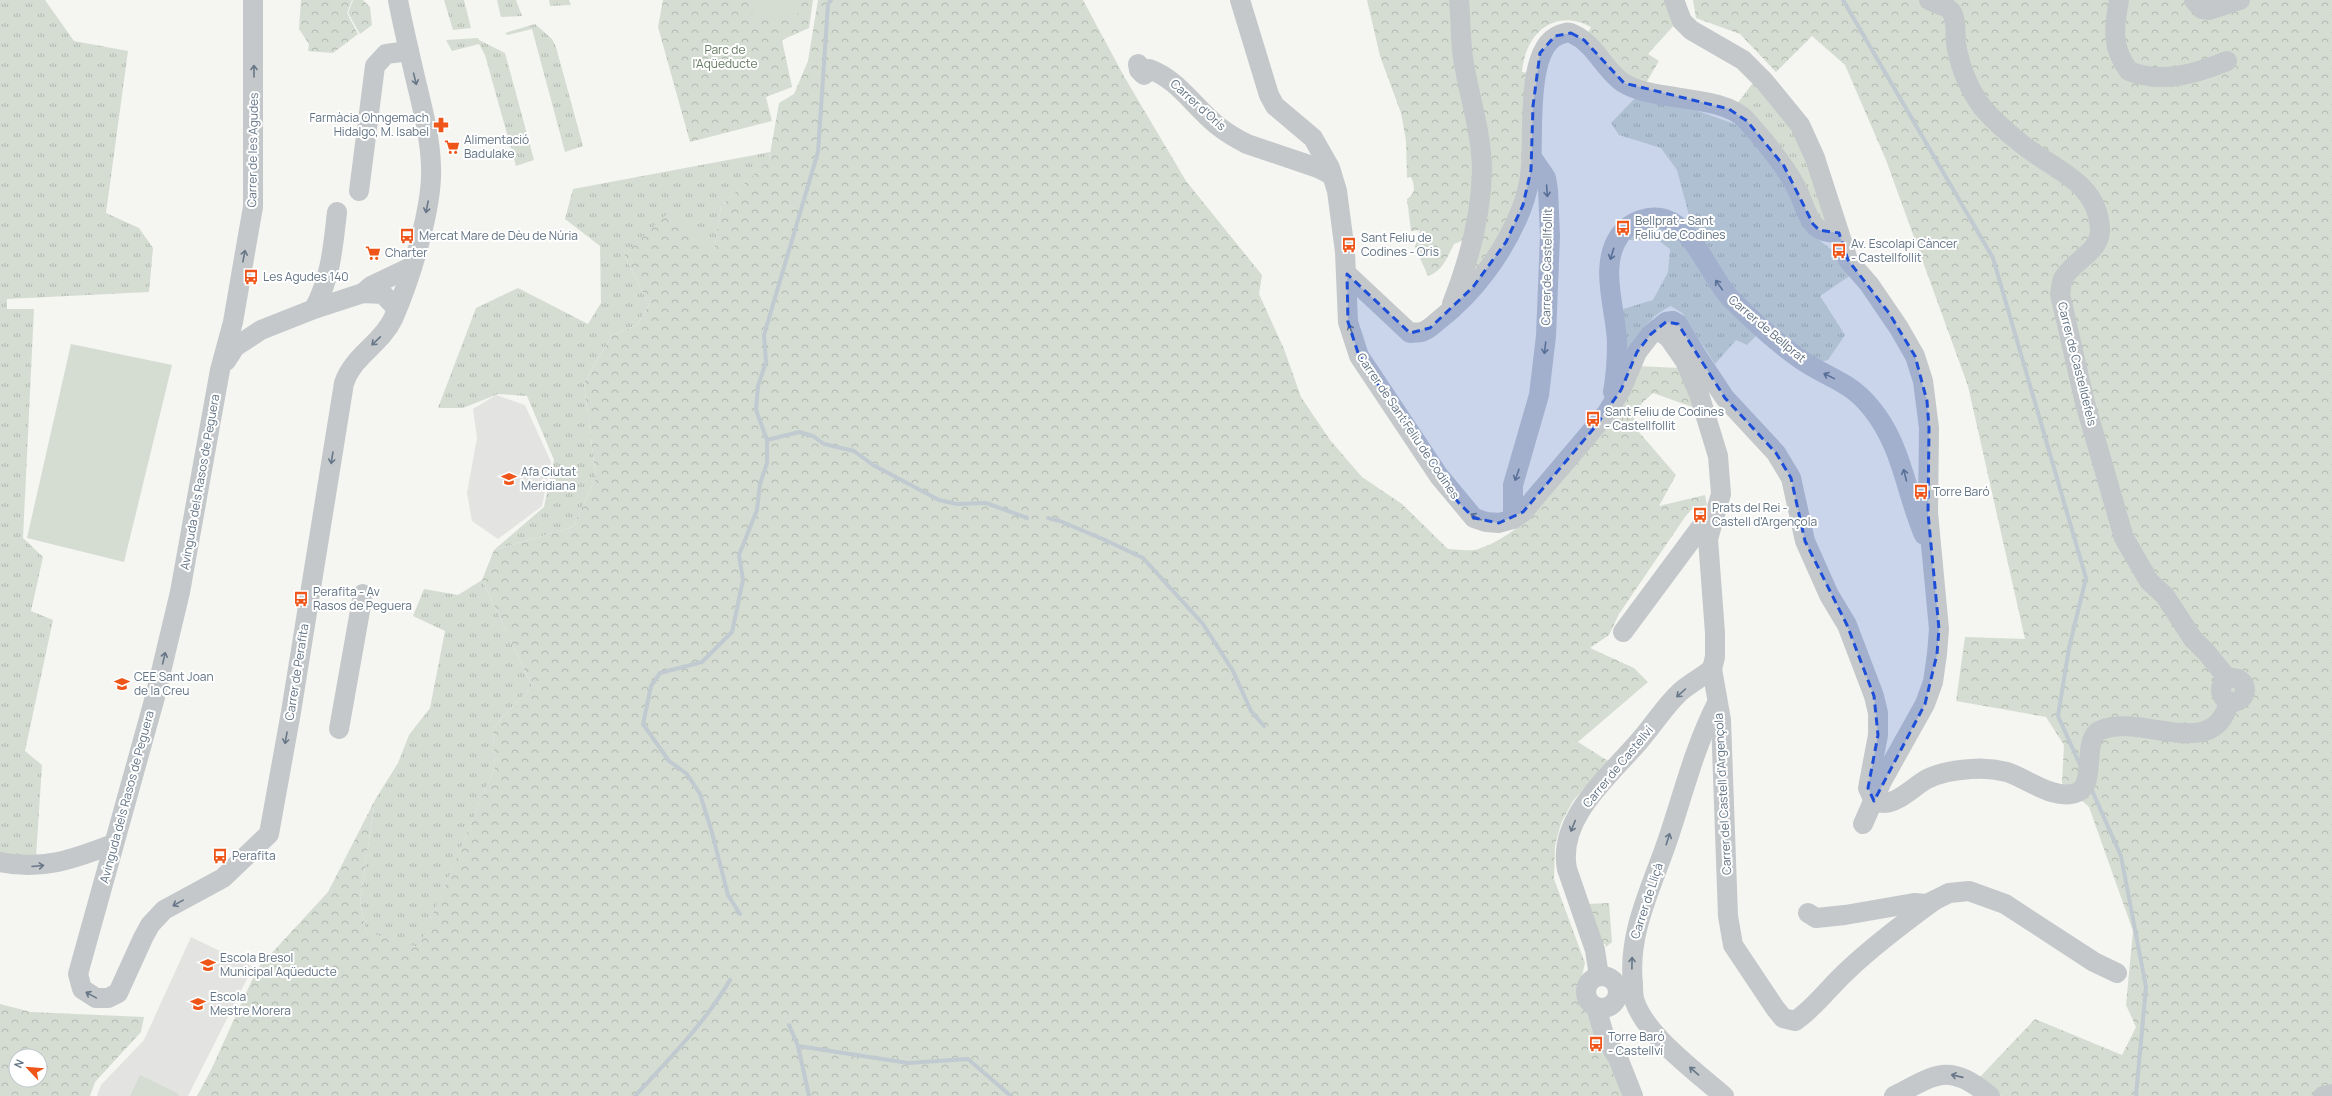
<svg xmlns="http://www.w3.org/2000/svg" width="2332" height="1096" font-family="Manrope,sans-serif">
<defs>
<pattern id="grass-tufts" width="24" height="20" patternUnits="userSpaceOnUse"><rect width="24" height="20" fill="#d5ddd2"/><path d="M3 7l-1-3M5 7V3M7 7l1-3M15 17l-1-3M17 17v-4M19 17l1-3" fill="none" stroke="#b0b8b0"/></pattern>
<pattern id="forest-crowns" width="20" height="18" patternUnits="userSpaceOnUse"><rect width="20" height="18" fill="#d5ddd2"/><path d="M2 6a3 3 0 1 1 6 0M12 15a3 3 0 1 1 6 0" fill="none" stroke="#b0b8b0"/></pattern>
</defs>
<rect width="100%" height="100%" fill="#f5f5f1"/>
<!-- built -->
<g fill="#e3e4e2">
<path d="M 496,395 L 525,405 L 551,462 L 542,506 L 498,539 L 472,521 L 467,493 L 477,438 L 473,409 Z"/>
<path d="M 191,937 L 253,967 L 188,1096 L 97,1096 L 101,1085 L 144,1040 Z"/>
</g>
<!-- grass -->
<g fill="url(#grass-tufts)">
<path d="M 0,0 L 45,0 L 74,41 L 128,51 L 106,213 L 139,228 L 153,248 L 149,292 L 7,299 L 7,309 L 34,309 L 23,538 L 43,557 L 31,611 L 53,620 L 25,751 L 42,765 L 36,857 L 0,853 Z"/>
<path d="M 444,0 L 464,0 L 471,28 L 453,30 Z"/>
<path d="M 497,0 L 516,0 L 522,16 L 501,17 Z"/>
<path d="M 549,0 L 569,0 L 571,5 L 550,6 Z"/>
<path d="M 535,24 L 552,39 L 556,47 L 583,146 L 565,152 L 532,29 L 508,35 L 505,33 Z"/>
<path d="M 478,38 L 479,40 L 505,53 L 534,160 L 516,166 L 485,55 L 479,44 L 452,51 L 446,40 Z"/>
<path d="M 1755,80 L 1797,130 L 1829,223 L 1823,226 L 1737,104 Z"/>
<path d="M 1638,95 L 1687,107 L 1740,126 L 1784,180 L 1810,233 L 1836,253 L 1854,273 L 1820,296 L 1845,335 L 1828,360 L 1820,362 L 1780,335 L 1738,296 L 1716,268 L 1691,223 L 1677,170 L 1661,148 L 1619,135 L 1611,123 Z"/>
<path d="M 770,152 L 769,161 L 721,206 L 714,252 L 624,254 L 649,305 L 637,325 L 612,335 L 584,383 L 596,478 L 573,527 L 494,550 L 544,507 L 554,460 L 527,396 L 498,394 L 463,408 L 438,408 L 476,308 L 518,288 L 588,324 L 601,303 L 600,246 L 565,219 L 573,189 Z"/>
<path d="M 1660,224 L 1676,231 L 1759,333 L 1747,345 L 1736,340 L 1715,364 L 1682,313 L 1671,306 C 1646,318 1639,336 1624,358 L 1620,310 L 1653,300 L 1668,272 L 1670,249 L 1658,240 L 1627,240 L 1640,227 Z"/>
<path d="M 482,580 L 532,686 L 493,728 L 495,767 L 419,948 L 366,932 L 360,901 L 375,800 L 398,763 L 409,735 L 430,708 L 445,631 L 413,616 L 424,589 L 458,595 Z"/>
</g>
<!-- forest -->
<g fill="url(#forest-crowns)" fill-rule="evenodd">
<path d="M 301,0 L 352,0 L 347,13 L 358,34 L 333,53 L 308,51 L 309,44 L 299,29 Z"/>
<path d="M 353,0 L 363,0 L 370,7 L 372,25 L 360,34 L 348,13 Z"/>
<path d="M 663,0 L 813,0 L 809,28 L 782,40 L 792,87 L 766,97 L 772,121 L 690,142 L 658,27 Z"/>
<path d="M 818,0 L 1083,0 L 1125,78 L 1186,181 L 1262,275 L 1259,294 L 1284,349 L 1301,397 L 1330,440 L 1362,477 L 1402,504 L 1448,549 C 1457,549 1470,552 1478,549 C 1546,528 1601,423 1638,366 L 1680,368 L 1695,408 L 1653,393 L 1642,403 L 1632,424 L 1676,475 L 1659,506 L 1705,495 L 1707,505 L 1692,509 L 1685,517 L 1619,614 L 1609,635 L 1590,648 L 1634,668 L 1648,682 L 1578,742 L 1608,761 L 1573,801 L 1561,823 L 1555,846 L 1554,879 L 1585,963 L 1578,993 L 1625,1096 L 197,1096 L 211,1070 L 257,969 L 328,892 L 375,800 L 360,901 L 366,932 L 419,947 L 495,767 L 493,728 L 532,686 L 482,580 L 494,550 L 573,527 L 596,478 L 584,383 L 612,335 L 637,325 L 649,305 L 624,254 L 669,212 L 714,251 L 721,206 L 769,160 L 779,103 L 794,94 L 808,61 Z"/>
<path d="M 1367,0 L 1667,0 L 1677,22 L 1648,54 L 1659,61 L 1646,83 L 1623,74 L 1587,35 L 1591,27 C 1554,7 1525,34 1522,72 L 1529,73 C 1526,115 1528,170 1512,209 C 1500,238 1482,262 1463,287 L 1469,238 L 1454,244 C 1447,257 1443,271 1428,276 L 1415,247 L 1420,230 L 1411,231 L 1407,199 C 1416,193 1415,186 1411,177 L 1407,178 L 1406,141 L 1401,113 L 1380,56 Z"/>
<path d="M 1693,0 L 2332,0 L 2332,1096 L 2001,1096 L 1979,1078 L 2035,1019 L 2122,1055 L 2136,1027 L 2126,1005 L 2133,931 L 2089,807 L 2062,783 L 2064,745 L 2046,717 L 1956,701 L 1965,637 L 2025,639 L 1968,386 L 1886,160 L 1845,65 L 1812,36 L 1776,72 L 1740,34 L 1696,18 Z"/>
<path d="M 1609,903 L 1612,942 L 1606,947 L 1605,944 L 1601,944 L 1586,904 Z"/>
<path d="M 0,1004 L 31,1012 L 144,1017 L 141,1032 L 95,1082 L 90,1096 L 0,1096 ZM 16,1056 L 40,1056 L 40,1080 L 16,1080 Z"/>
</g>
<!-- garden -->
<g fill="#d5ddd2">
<path d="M 753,0 L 799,0 L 797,20 L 752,18 Z"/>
<path d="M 71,344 L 172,365 L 124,562 L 27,538 Z"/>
<path d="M 140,1075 L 179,1094 L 178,1096 L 130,1096 Z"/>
</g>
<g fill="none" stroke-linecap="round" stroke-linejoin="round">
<!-- stream -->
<g stroke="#c0cad0" stroke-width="4">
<path d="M 1843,0 L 1993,258 L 2086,578 L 2069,648 L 2058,716 L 2081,767"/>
<path d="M 767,440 L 799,432 L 813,436 L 824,444 L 854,451 L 873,465 L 939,500 L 957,504 L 986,503 L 1027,518"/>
<path d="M 1048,518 L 1060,521 L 1105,540 L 1143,558 L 1203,624 L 1233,671 L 1251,711 L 1264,726"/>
<path d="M 2091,788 L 2121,856 L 2146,987 L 2136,1096"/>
<path d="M 740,914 L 728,895 L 711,829 L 700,794 L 687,774 L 669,761 L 643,724 L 651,686 L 660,673 L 702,662 L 732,632 L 743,580 L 739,555 L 757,510 L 760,484 L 767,463 L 767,440 L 756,410 L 758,386 L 766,362 L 764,335 L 818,152 L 828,4 L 831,0"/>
<path d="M 789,1025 L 798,1046 L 809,1096"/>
<path d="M 798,1046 L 908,1063 L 968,1059 L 1011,1096"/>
<path d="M 635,1096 C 669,1059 705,1023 730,980"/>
</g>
<!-- minor -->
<g stroke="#c4c8cb" stroke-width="20">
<path d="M 253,0 L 253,207 L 247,241 L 233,322 L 220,370 L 180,592 L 155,697 L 78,974 L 82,989 L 96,998 L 108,998 L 118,993 L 143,938 L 150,925 L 164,910 L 223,878 L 269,834 L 291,712 L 344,383 C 353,356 381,344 393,319 C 410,280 433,208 431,166 C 430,136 422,106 415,77 C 409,51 403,26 398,0"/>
<path d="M 1240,0 L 1269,95 L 1275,106 L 1313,138 L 1330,168 L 1337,191 L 1345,252 L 1348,322 L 1359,356 L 1439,476 L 1474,518 L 1486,522 L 1499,523 L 1513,519 L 1523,512 L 1606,414 L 1621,390 L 1637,352 L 1651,334 L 1666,322 L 1673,321 L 1678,324 L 1697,356 L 1725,398 L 1776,453 L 1791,478 L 1805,541 L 1829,595 L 1847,625 L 1874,696 L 1878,713 L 1878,735 L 1868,788 L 1874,801"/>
<path d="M 1674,0 L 1682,21 L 1691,30 L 1743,60 L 1764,81 L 1800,125 L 1815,158 L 1848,260 L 1869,284 L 1899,328 L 1915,356 L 1923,381 L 1929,428 L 1928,513 L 1939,629 L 1937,654 L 1933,682 L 1925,704 L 1882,781 L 1863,824"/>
<path d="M 1929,0 C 1935,3 1947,6 1951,11 C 1957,19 1955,34 1956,44 C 1960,66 1969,90 1983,108 C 1994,121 2009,134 2023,145 C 2054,170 2098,182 2100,229 C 2101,252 2072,261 2063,279 C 2061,284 2061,290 2060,294 L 2085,403 L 2124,538 L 2149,581 L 2165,596 L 2193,639 L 2206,652 L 2228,679"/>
<path d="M 2119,0 C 2114,27 2111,48 2129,71 C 2161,84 2196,74 2227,61"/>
<path d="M 2194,0 L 2202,9 L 2209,10 L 2240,0"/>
<path d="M 1138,64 L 1139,70 L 1144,75 L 1149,69 C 1178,79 1194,107 1218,126 C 1227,133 1237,139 1247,144 L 1318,168 L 1332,175"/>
<path d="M 359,191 L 375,66 L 386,54 L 409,51"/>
<path d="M 1347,274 L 1410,333 C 1414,332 1418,333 1421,332 C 1428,331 1434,324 1439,320 C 1475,292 1504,252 1521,210 C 1526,197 1530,181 1531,167 C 1534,135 1525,48 1559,35 C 1564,33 1568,31 1573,34 C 1595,44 1603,68 1622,82 C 1653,103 1721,93 1746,120 C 1762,138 1785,166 1796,187 C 1802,198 1806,217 1815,226 C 1821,232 1831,233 1839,233"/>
<path d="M 363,293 L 371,286 L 411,267"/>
<path d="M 1452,304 C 1469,261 1481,217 1482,171 C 1482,135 1470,99 1464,64 C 1460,42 1461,21 1459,0"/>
<path d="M 314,309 C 331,277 333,247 337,212"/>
<path d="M 1657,329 L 1669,338 L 1685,361 L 1699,394 L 1718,456 L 1721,494 L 1708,539 L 1715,633 L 1715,657 L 1712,669 L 1721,720 L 1728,916 L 1733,945 L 1775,1008 L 1783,1018 L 1795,1021 C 1815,1008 1830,986 1848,970 C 1874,945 1905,922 1935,900"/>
<path d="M 226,361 L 235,347 L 261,330 L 314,309 L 363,293 L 383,294 L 397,309"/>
<path d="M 1613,392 C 1616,376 1617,358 1617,342 C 1616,309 1598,265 1620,235 C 1629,222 1650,214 1665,219 C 1694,228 1710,277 1731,299 C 1752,320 1778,344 1803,361 C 1835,382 1854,382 1878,417 C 1903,453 1907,496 1924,535"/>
<path d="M 1513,519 L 1513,485 L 1539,395 L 1546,336 L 1550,236 L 1548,190 L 1546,178 L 1531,156"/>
<path d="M 1623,632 L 1709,516"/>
<circle cx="2233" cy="690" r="12"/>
<path d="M 1717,703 C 1695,746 1684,791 1669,836 C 1653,885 1627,932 1633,984 C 1633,990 1633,997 1635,1002 C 1646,1035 1697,1073 1724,1096"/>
<path d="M 339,729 L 363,594"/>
<path d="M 1874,801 C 1893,810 1912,787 1927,779 C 1941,772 1956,770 1971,769 C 1983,768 1995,769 2007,772 C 2028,779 2056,802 2078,792 C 2097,783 2081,738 2101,730 C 2142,713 2214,763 2229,702"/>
<path d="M 0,862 C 42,871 74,859 113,844"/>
<path d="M 1808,913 L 1816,918 L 1845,915 L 1914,903 L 1927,904 L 1949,893 L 1969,891 L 2005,904 L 2094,962 L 2117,973"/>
<circle cx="1602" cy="992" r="16"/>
<path d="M 1599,976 L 1595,950 L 1567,869 C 1557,817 1611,775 1641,739 C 1654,724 1665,706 1680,692 C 1689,684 1702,677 1712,669"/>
<path d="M 1596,1007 L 1605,1038 L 1618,1058 L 1633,1096"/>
<path d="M 1894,1096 C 1937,1074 1948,1062 1990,1096"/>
<path d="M 2323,1096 L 2332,1094"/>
</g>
</g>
<!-- one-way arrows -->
<defs><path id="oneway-shaft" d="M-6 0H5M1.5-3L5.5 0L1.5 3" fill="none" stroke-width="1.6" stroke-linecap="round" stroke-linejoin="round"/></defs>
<g stroke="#677788">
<use href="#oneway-shaft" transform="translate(254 71) rotate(-90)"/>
<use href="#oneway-shaft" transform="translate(415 79) rotate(76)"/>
<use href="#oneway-shaft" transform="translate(1547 191) rotate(86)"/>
<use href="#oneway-shaft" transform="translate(427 207) rotate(101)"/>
<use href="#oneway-shaft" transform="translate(1612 254) rotate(107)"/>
<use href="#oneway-shaft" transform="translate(244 256) rotate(-79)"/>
<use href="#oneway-shaft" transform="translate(1719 285) rotate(-125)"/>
<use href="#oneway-shaft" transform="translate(1351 330) rotate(-110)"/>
<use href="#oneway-shaft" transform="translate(376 341) rotate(136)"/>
<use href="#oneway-shaft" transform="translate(1545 348) rotate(97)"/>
<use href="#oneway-shaft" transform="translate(1829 376) rotate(-154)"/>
<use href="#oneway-shaft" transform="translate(332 458) rotate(99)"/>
<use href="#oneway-shaft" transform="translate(1517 475) rotate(109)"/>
<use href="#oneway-shaft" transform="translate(1905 475) rotate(-104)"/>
<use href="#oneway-shaft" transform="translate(1476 517) rotate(-151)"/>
<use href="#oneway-shaft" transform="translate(164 658) rotate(-77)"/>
<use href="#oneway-shaft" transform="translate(1681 693) rotate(138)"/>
<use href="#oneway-shaft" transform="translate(286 738) rotate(100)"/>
<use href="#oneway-shaft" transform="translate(1573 826) rotate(112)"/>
<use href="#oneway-shaft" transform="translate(1668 839) rotate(-72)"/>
<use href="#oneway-shaft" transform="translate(38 866) rotate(-5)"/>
<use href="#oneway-shaft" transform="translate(178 903) rotate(151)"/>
<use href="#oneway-shaft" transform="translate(1632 963) rotate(-89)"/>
<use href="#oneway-shaft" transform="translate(91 995) rotate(-151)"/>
<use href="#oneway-shaft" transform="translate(1694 1071) rotate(-139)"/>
<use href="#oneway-shaft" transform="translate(1957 1076) rotate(-167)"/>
</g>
<!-- marked area -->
<path fill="#1d4ed8" fill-opacity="0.2" stroke="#1d4ed8" stroke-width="3" stroke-dasharray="8 5" stroke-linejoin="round" d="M 1571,33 L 1584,40 L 1624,83 L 1729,109 L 1747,121 L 1784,166 L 1813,224 L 1819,230 L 1839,233 L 1848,260 L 1889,313 L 1915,356 L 1927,401 L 1929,428 L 1928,513 L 1939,629 L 1937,654 L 1925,704 L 1874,801 L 1868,788 L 1878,735 L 1874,696 L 1847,625 L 1805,541 L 1791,478 L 1776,453 L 1725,398 L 1678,324 L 1666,322 L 1651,334 L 1637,352 L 1621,390 L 1595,427 L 1523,512 L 1499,523 L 1474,518 L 1458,502 L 1359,356 L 1348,322 L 1347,274 L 1410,333 L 1430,328 L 1473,287 L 1506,242 L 1523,205 L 1531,170 L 1533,106 L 1540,53 L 1555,36 Z"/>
<!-- icons -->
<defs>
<g id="pharmacy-bare" transform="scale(1.2)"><path d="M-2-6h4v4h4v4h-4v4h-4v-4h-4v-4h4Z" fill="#ef5518" stroke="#fff" stroke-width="2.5" paint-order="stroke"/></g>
<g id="supermarket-bare" transform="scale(1.2)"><path d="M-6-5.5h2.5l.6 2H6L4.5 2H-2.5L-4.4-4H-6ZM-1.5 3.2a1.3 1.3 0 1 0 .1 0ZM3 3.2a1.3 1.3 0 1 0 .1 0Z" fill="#ef5518" stroke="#fff" stroke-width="2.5" paint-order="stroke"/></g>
<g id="bus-bare" transform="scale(1.2)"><path d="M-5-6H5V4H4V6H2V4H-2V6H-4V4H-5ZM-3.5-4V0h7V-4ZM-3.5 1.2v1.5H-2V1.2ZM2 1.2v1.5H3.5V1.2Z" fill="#ef5518" stroke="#fff" stroke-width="2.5" paint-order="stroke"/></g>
<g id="school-bare" transform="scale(1.2)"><path d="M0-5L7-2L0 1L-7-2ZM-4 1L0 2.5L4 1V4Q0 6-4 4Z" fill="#ef5518" stroke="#fff" stroke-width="2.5" paint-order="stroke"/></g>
</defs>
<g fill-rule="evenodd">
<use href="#pharmacy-bare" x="441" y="125"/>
<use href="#supermarket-bare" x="452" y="147"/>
<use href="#bus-bare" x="1623" y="228"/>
<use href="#bus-bare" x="407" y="236"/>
<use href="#bus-bare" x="1349" y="245"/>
<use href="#bus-bare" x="1839" y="251"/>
<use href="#supermarket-bare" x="373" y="253"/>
<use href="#bus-bare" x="251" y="277"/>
<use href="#bus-bare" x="1593" y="419"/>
<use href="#school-bare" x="509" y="479"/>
<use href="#bus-bare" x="1921" y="492"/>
<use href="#bus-bare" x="1700" y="515"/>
<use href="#bus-bare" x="301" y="599"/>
<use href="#school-bare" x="122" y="684"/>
<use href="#bus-bare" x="220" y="856"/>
<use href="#school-bare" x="208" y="965"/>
<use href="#school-bare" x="198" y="1004"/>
<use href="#bus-bare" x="1596" y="1044"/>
</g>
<g text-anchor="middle" stroke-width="4" stroke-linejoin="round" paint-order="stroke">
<!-- park labels -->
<g font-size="12" fill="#657b61" stroke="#fff">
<text x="725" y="54">Parc de<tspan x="725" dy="14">l'Aqüeducte</tspan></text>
</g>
<!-- street labels -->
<g font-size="12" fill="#627384" stroke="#fff">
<text transform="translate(1198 105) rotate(42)" y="4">Carrer d'Orís</text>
<text transform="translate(253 150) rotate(-89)" y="4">Carrer de les Agudes</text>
<text transform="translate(1547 267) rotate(-89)" y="4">Carrer de Castellfollit</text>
<text transform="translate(1767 329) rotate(40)" y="4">Carrer de Bellprat</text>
<text transform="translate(2077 364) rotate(76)" y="4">Carrer de Castelldefels</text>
<text transform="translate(1408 426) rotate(56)" y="4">Carrer de Sant Feliu de Codines</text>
<text transform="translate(200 482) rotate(-80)" y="4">Avinguda dels Rasos de Peguera</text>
<text transform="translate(297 672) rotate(-81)" y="4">Carrer de Perafita</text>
<text transform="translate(1618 767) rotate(-50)" y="4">Carrer de Castellví</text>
<text transform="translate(1723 794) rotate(-93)" y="4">Carrer del Castell d'Argençola</text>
<text transform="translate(127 797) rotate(-75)" y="4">Avinguda dels Rasos de Peguera</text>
<text transform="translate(1647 901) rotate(-72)" y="4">Carrer de Lliçà</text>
</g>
<!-- poi labels -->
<g font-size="12" fill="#627384" stroke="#fff" text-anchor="start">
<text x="429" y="122" text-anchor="end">Farmàcia Ohngemach<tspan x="429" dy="14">Hidalgo, M. Isabel</tspan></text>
<text x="464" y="144">Alimentació<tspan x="464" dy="14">Badulake</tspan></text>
<text x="1635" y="225">Bellprat - Sant<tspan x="1635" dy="14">Feliu de Codines</tspan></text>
<text x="419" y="240">Mercat Mare de Dèu de Núria</text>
<text x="1361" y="242">Sant Feliu de<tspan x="1361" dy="14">Codines - Oris</tspan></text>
<text x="1851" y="248">Av. Escolapi Càncer<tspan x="1851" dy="14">- Castellfollit</tspan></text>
<text x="385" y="257">Charter</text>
<text x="263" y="281">Les Agudes 140</text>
<text x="1605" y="416">Sant Feliu de Codines<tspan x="1605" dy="14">- Castellfollit</tspan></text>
<text x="521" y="476">Afa Ciutat<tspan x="521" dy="14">Meridiana</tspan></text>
<text x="1933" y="496">Torre Baró</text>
<text x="1712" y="512">Prats del Rei -<tspan x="1712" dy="14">Castell d'Argençola</tspan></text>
<text x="313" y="596">Perafita - Av<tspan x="313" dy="14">Rasos de Peguera</tspan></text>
<text x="134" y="681">CEE Sant Joan<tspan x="134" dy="14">de la Creu</tspan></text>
<text x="232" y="860">Perafita</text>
<text x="220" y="962">Escola Bresol<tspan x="220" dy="14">Municipal Aqüeducte</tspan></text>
<text x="210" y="1001">Escola<tspan x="210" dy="14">Mestre Morera</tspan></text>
<text x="1608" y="1041">Torre Baró<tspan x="1608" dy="14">- Castellví</tspan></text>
</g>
</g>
<!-- north arrow -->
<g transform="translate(28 1068) rotate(296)"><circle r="19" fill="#ffffff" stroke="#c0c7ce"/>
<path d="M0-3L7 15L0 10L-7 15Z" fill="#ef5518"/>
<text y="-6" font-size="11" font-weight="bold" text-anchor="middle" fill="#627384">N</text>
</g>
</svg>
